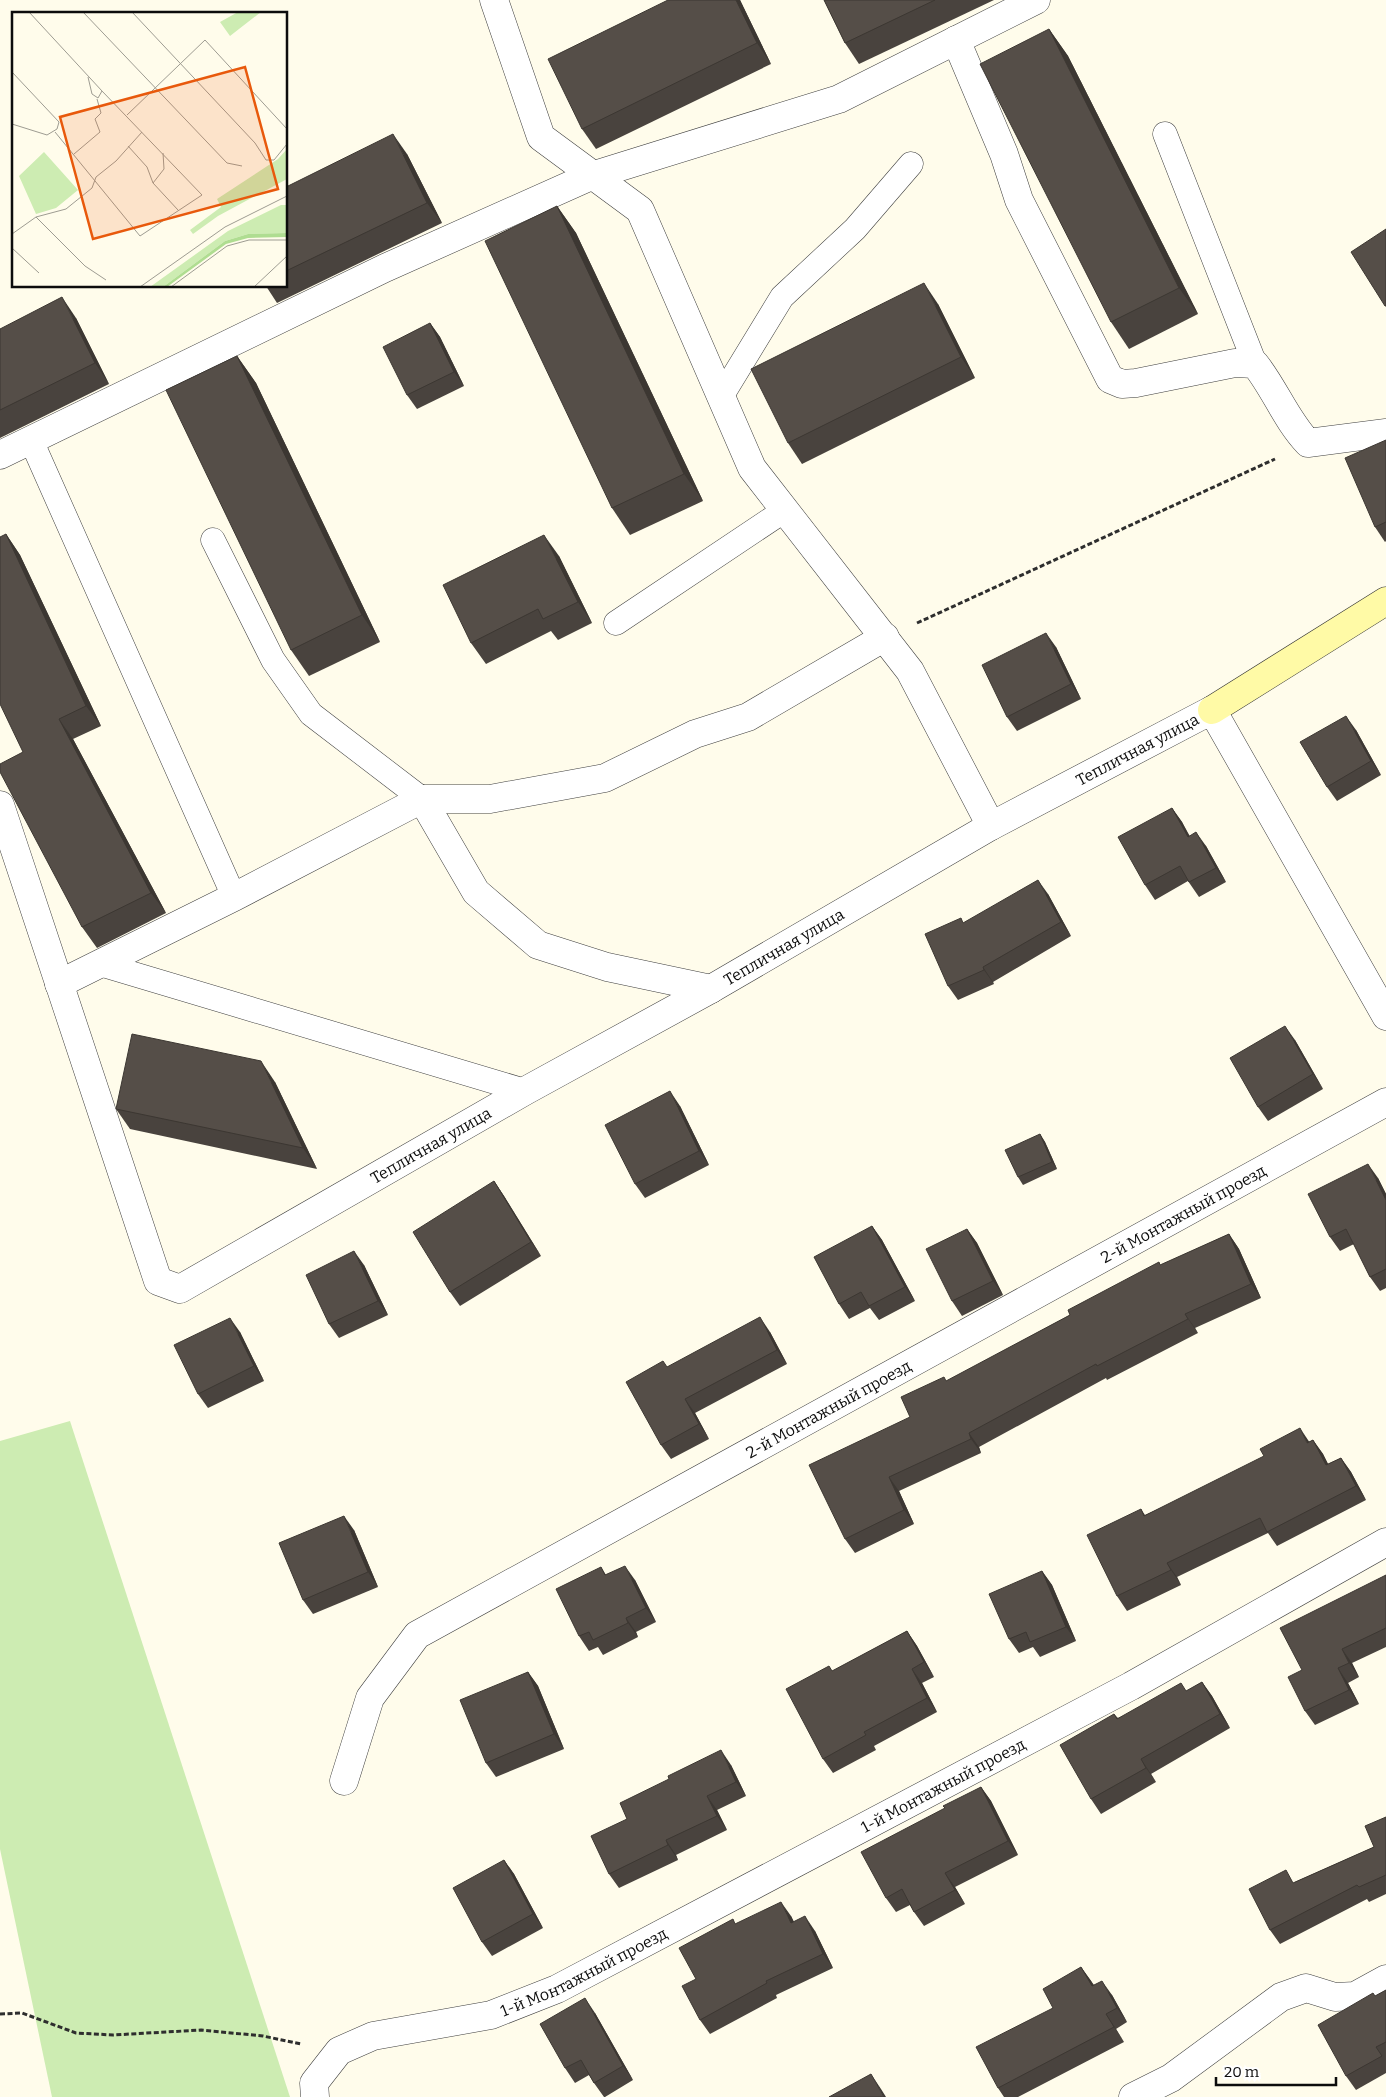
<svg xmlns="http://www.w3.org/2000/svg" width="1386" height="2097" font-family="Bitter,serif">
<rect width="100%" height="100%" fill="#fffceb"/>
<!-- green -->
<path fill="#cdecb2" d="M 70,1421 L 290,2097 L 52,2097 L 0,1849 L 0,1441 Z"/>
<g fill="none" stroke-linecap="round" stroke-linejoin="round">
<!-- lane casing -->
<g stroke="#3f3f3f" stroke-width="25">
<g id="lane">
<path d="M 1165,134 L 1255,364"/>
<path d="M 721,397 L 782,297 L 855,229 L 911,164"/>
<path d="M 31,440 L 234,897"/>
<path d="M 213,540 L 273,660 L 311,714 L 422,799"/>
<path d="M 616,623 L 785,510"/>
<path d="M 100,964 L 525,1091"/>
</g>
</g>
<!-- street casing -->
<g stroke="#3f3f3f" stroke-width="29">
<g id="street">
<path d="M 494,0 L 541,137 L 640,210 L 752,468 L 910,671 L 991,826"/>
<path d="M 956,40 L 1004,154 L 1019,200 L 1110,379 L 1122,384 L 1136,383 L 1235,363 L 1255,364 C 1275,389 1286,420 1308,443 L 1386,433"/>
<path d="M 0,455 L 385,268 L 591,176 L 839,99 L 1036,0"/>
<path d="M 422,799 L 476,892 L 538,945 L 607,967 L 711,989"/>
<path id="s1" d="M 0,805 L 158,1281 L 180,1289 L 525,1091 L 711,989 L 991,826 L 1212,710 L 1386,1016"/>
<path d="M 59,984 L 234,897 L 422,799 L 490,799 L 605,778 L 695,734 L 748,717 L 885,637"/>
<path id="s2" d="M 344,1781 L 370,1698 L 417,1635 L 1386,1102"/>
<path id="s3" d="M 315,2097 L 314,2083 L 339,2051 L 373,2036 L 491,2015 L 557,1989 L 1131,1686 L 1386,1542"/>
<path d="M 1133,2097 L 1171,2078 L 1281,1997 L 1306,1988 L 1335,1997 L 1355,1996 L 1386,1979"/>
</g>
</g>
<!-- secondary casing -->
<g stroke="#2e2e2e" stroke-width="29">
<path id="secondary" d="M 1212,710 L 1386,601"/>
</g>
<!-- path -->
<g stroke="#2e2e2e" stroke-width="3" stroke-dasharray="5 2.5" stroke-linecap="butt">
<path d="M 917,623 L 1275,459"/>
<path d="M 0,2014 L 22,2013 L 76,2033 L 113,2035 L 201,2030 L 263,2036 L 301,2044"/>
</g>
<!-- lane -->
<use href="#lane" stroke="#fff" stroke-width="24"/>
<!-- street -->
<use href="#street" stroke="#fff" stroke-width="28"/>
<!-- secondary -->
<use href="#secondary" stroke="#fffaa6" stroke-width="28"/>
</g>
<!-- wall -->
<g fill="#49433e">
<path d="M 668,0 L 740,0 L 771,64 L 596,149 L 582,129 Z"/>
<path d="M 824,0 L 994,0 L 859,64 L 845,43 Z"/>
<path d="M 1049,29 L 1068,56 L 1198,314 L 1129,349 L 1111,322 Z"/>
<path d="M 407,154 L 442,223 L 277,303 L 266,286 L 286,286 L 286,187 Z"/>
<path d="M 557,206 L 576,233 L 703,501 L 630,535 L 612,508 Z"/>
<path d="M 938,304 L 975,378 L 802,464 L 788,443 Z"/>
<path d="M 76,318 L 109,384 L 0,438 L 0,329 Z"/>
<path d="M 430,323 L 440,337 L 464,386 L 417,409 L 407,395 Z"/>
<path d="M 237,356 L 256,383 L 380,642 L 309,676 L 291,650 Z"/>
<path d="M 1386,440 L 1386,541 L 1385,542 L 1375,527 Z"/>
<path d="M 6,534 L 20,555 L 101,726 L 73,739 L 166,913 L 97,948 L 82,927 L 23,752 Z"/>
<path d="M 559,556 L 592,623 L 558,640 L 551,631 L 486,664 L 471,643 Z"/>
<path d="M 1056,647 L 1081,699 L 1017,731 L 1007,717 Z"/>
<path d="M 1356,730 L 1381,775 L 1337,801 L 1327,787 Z"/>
<path d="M 1172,808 L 1182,822 L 1189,836 L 1206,846 L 1226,882 L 1199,897 L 1188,881 L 1155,900 L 1145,885 Z"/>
<path d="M 1048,894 L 1071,936 L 993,982 L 994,984 L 958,1000 L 948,986 L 964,923 Z"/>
<path d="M 1295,1040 L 1323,1089 L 1268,1121 L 1258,1107 Z"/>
<path d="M 275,1082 L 317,1169 L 130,1129 L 116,1109 Z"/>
<path d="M 680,1106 L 709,1165 L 645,1198 L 635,1184 Z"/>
<path d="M 1040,1134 L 1045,1142 L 1057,1169 L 1023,1185 L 1018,1177 Z"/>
<path d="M 1378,1178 L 1386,1194 L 1386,1288 L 1380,1291 L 1370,1277 L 1354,1244 L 1340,1251 L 1330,1237 Z"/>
<path d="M 494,1181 L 504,1196 L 541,1256 L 460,1306 L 450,1292 Z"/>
<path d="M 872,1226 L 882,1240 L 915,1301 L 879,1320 L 870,1308 L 849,1319 L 839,1304 Z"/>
<path d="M 967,1229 L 977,1243 L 1003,1295 L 962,1316 L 952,1301 Z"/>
<path d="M 1229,1234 L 1239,1249 L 1261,1298 L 1195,1328 L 1198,1333 L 1107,1380 L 1106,1378 L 979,1447 L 981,1453 L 899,1491 L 914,1524 L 855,1553 L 845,1539 L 910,1417 L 947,1381 L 1070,1315 L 1161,1265 Z"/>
<path d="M 364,1265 L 388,1315 L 339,1338 L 329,1324 Z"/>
<path d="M 240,1332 L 264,1381 L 208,1408 L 198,1394 Z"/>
<path d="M 770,1332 L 787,1364 L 695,1413 L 709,1439 L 671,1459 L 661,1445 L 667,1367 Z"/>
<path d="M 1313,1440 L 1323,1454 L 1328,1464 L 1341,1458 L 1351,1472 L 1366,1500 L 1277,1546 L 1268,1533 L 1177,1577 L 1181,1585 L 1127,1611 L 1117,1596 L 1141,1509 L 1145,1515 Z"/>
<path d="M 354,1530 L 378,1587 L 313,1614 L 303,1600 Z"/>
<path d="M 601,1567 L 606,1575 L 635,1580 L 656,1622 L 636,1632 L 638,1637 L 603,1655 L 598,1647 L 589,1651 L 579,1636 Z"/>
<path d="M 1042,1571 L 1052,1585 L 1076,1641 L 1040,1657 L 1033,1647 L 1019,1653 L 1009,1639 Z"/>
<path d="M 1386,1575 L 1386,1647 L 1352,1663 L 1359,1677 L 1348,1683 L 1359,1704 L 1315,1725 L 1305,1711 L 1302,1670 Z"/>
<path d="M 907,1631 L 917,1646 L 934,1677 L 922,1683 L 937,1712 L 874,1746 L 876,1750 L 833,1773 L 823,1759 L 833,1671 Z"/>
<path d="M 528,1672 L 538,1686 L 564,1749 L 496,1777 L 486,1763 Z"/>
<path d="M 1202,1682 L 1212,1696 L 1230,1728 L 1151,1774 L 1156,1782 L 1101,1814 L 1091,1799 L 1114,1714 L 1118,1718 L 1187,1691 Z"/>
<path d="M 731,1765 L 746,1796 L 717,1810 L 727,1830 L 676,1855 L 678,1860 L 619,1888 L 609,1874 L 627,1819 Z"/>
<path d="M 981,1787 L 991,1801 L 1018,1855 L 955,1887 L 965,1904 L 924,1926 L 914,1912 L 910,1905 L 896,1912 L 886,1898 L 945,1808 Z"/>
<path d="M 1386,1817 L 1386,1894 L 1369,1902 L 1367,1899 L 1280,1944 L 1270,1930 L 1295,1882 L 1374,1847 Z"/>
<path d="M 504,1860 L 514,1874 L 543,1928 L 492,1956 L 482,1942 Z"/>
<path d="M 791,1916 L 794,1922 L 815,1931 L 833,1968 L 776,1995 L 777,1998 L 710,2034 L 700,2020 L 736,1924 Z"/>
<path d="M 1081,1967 L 1094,1985 L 1112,1995 L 1127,2022 L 1116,2029 L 1124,2042 L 1018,2097 L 1004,2097 L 998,2088 Z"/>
<path d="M 1386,1990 L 1386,2073 L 1356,2090 L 1346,2076 L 1376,1996 Z"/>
<path d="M 595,2013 L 633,2080 L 605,2097 L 604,2097 L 594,2083 L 589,2075 L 575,2083 L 565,2068 Z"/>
</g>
<!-- shaded-wall -->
<g fill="#3c3732">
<path d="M 736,0 L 740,0 L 771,64 L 757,43 Z"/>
<path d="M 1049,29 L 1068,56 L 1198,314 L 1179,288 Z"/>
<path d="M 393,134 L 407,154 L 442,223 L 427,203 Z"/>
<path d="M 557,206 L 576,233 L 703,501 L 684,474 Z"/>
<path d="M 924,283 L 938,304 L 975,378 L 961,357 Z"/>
<path d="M 62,297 L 76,318 L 109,384 L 95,363 Z"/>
<path d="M 430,323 L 440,337 L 464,386 L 454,372 Z"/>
<path d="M 237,356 L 256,383 L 380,642 L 362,615 Z"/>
<path d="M 6,534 L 20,555 L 101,726 L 86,706 Z"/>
<path d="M 544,535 L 559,556 L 592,623 L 578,602 Z"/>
<path d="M 1046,633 L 1056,647 L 1081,699 L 1071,684 Z"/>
<path d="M 1346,716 L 1356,730 L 1381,775 L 1371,761 Z"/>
<path d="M 59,719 L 73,739 L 166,913 L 151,893 Z"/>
<path d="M 1172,808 L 1182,822 L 1198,851 L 1188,837 Z"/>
<path d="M 1196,832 L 1206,846 L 1226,882 L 1216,868 Z"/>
<path d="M 1038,880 L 1048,894 L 1071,936 L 1061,922 Z"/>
<path d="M 983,967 L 993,982 L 994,984 L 984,970 Z"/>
<path d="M 1285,1026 L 1295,1040 L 1323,1089 L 1313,1074 Z"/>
<path d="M 261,1061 L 275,1082 L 317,1169 L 303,1148 Z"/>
<path d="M 670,1091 L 680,1106 L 709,1165 L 699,1151 Z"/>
<path d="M 1040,1134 L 1045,1142 L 1057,1169 L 1052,1162 Z"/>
<path d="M 1368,1164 L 1378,1178 L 1386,1194 L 1386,1200 Z"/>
<path d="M 494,1181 L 504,1196 L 541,1256 L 531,1242 Z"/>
<path d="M 872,1226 L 882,1240 L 915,1301 L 905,1287 Z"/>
<path d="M 967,1229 L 977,1243 L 1003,1295 L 993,1281 Z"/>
<path d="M 1229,1234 L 1239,1249 L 1261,1298 L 1251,1284 Z"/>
<path d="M 354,1251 L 364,1265 L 388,1315 L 378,1301 Z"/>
<path d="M 1185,1314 L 1195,1328 L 1198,1333 L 1188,1319 Z"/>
<path d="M 760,1317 L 770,1332 L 787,1364 L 777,1350 Z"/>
<path d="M 230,1318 L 240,1332 L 264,1381 L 254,1366 Z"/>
<path d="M 685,1399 L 695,1413 L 709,1439 L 699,1424 Z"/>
<path d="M 1300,1428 L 1310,1443 L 1307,1443 Z"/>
<path d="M 969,1433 L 979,1447 L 981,1453 L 971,1439 Z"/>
<path d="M 1313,1440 L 1323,1454 L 1336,1480 L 1326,1465 Z"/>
<path d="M 1341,1458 L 1351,1472 L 1366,1500 L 1356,1486 Z"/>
<path d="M 889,1477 L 899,1491 L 914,1524 L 904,1510 Z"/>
<path d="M 344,1516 L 354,1530 L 378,1587 L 368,1572 Z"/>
<path d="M 1167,1563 L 1177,1577 L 1181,1585 L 1171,1570 Z"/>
<path d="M 625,1566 L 635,1580 L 656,1622 L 646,1608 Z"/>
<path d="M 1042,1571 L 1052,1585 L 1076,1641 L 1066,1627 Z"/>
<path d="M 626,1618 L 636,1632 L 638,1637 L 628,1623 Z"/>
<path d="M 907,1631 L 917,1646 L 934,1677 L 924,1662 Z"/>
<path d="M 1342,1649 L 1352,1663 L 1359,1677 L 1349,1663 Z"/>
<path d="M 1338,1668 L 1348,1683 L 1359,1704 L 1349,1690 Z"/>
<path d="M 912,1669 L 922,1683 L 937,1712 L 927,1698 Z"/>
<path d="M 528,1672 L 538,1686 L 564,1749 L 554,1734 Z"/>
<path d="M 1202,1682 L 1212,1696 L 1230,1728 L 1220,1714 Z"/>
<path d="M 721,1750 L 731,1765 L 746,1796 L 736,1782 Z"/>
<path d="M 1141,1759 L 1151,1774 L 1156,1782 L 1146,1768 Z"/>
<path d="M 981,1787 L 991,1801 L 1018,1855 L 1008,1841 Z"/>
<path d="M 707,1796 L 717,1810 L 727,1830 L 717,1816 Z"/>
<path d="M 666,1840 L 676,1855 L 678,1860 L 668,1845 Z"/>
<path d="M 504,1860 L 514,1874 L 543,1928 L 533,1914 Z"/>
<path d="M 945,1873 L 955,1887 L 965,1904 L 955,1890 Z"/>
<path d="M 781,1902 L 791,1916 L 801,1937 L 791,1923 Z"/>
<path d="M 805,1916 L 815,1931 L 833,1968 L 823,1954 Z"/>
<path d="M 1081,1967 L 1091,1981 L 1102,2001 L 1092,1986 Z"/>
<path d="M 1102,1981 L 1112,1995 L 1127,2022 L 1117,2008 Z"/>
<path d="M 585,1998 L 595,2013 L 633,2080 L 623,2066 Z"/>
<path d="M 1106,2014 L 1116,2029 L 1124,2042 L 1114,2027 Z"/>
<path d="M 871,2074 L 881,2089 L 886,2097 L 884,2097 Z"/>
</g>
<!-- building -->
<g fill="#554e48" stroke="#3c3732">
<path d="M 668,0 L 736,0 L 757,43 L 582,129 L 548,59 Z"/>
<path d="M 824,0 L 935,0 L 845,43 Z"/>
<path d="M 1049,29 L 1179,288 L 1111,322 L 980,64 Z"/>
<path d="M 393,134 L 427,203 L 286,271 L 286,187 Z"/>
<path d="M 557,206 L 684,474 L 612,508 L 485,241 Z"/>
<path d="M 1386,229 L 1386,306 L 1385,306 L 1351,252 Z"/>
<path d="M 924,283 L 961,357 L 788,443 L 751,369 Z"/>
<path d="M 62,297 L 95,363 L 0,410 L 0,329 Z"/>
<path d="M 430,323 L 454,372 L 407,395 L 383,347 Z"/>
<path d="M 237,356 L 362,615 L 291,650 L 166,390 Z"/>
<path d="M 1386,440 L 1386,522 L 1375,527 L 1345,458 Z"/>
<path d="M 6,534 L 86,706 L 59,719 L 151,893 L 82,927 L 0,772 L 0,764 L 23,752 L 0,704 L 0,537 Z"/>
<path d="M 544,535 L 578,602 L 543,619 L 538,609 L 471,643 L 443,585 Z"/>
<path d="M 1046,633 L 1071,684 L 1007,717 L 982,665 Z"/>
<path d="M 1346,716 L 1371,761 L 1327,787 L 1300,742 Z"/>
<path d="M 1172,808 L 1188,837 L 1196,832 L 1216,868 L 1189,882 L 1180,866 L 1145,885 L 1118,837 Z"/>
<path d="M 1038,880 L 1061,922 L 983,967 L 984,970 L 948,986 L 925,934 L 961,918 L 963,923 Z"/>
<path d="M 1285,1026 L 1313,1074 L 1258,1107 L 1230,1058 Z"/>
<path d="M 132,1034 L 261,1061 L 303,1148 L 116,1109 Z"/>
<path d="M 670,1091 L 699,1151 L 635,1184 L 605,1125 Z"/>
<path d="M 1040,1134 L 1052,1162 L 1018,1177 L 1005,1150 Z"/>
<path d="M 1368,1164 L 1386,1200 L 1386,1269 L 1370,1277 L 1346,1229 L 1330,1237 L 1308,1194 Z"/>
<path d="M 494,1181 L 531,1242 L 450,1292 L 413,1232 Z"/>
<path d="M 872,1226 L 905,1287 L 869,1306 L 861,1292 L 839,1304 L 814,1257 Z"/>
<path d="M 967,1229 L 993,1281 L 952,1301 L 926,1249 Z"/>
<path d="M 1229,1234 L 1251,1284 L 1185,1314 L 1188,1319 L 1097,1366 L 1096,1364 L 969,1433 L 971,1439 L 889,1477 L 904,1510 L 845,1539 L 809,1465 L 910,1417 L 901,1397 L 944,1377 L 946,1381 L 1070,1315 L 1068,1310 L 1159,1262 L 1160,1265 Z"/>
<path d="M 354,1251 L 378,1301 L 329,1324 L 306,1275 Z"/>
<path d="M 760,1317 L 777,1350 L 685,1399 L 699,1424 L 661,1445 L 626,1382 L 663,1361 L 667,1367 Z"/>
<path d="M 230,1318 L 254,1366 L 198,1394 L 174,1345 Z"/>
<path d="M 1300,1428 L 1307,1443 L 1313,1440 L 1326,1465 L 1341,1458 L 1356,1486 L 1267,1532 L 1260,1518 L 1167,1563 L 1171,1570 L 1117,1596 L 1087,1535 L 1141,1509 L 1144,1516 L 1264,1456 L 1260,1449 Z"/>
<path d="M 344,1516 L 368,1572 L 303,1600 L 279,1543 Z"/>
<path d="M 625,1566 L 646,1608 L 626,1618 L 628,1623 L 593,1640 L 589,1632 L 579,1636 L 556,1589 L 601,1567 L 605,1575 Z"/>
<path d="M 1042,1571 L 1066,1627 L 1030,1642 L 1026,1632 L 1009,1639 L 989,1594 Z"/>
<path d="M 1386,1575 L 1386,1628 L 1342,1649 L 1349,1663 L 1338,1668 L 1349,1690 L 1305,1711 L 1288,1677 L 1302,1670 L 1280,1628 Z"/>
<path d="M 907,1631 L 924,1662 L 912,1669 L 927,1698 L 864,1732 L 866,1735 L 823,1759 L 786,1689 L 829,1666 L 832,1671 Z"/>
<path d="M 528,1672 L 554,1734 L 486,1763 L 460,1700 Z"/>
<path d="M 1202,1682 L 1220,1714 L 1141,1759 L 1146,1768 L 1091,1799 L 1060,1745 L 1114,1714 L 1117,1719 L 1181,1683 L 1186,1691 Z"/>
<path d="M 721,1750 L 736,1782 L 707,1796 L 717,1816 L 666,1840 L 668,1845 L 609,1874 L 591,1836 L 627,1819 L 620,1803 L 669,1779 L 668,1776 Z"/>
<path d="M 981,1787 L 1008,1841 L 945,1873 L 955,1890 L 914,1912 L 902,1889 L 886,1898 L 861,1852 L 945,1808 L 943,1806 Z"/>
<path d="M 1386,1817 L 1386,1875 L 1359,1887 L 1357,1885 L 1270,1930 L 1249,1889 L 1286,1870 L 1293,1883 L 1374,1847 L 1365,1826 Z"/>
<path d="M 504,1860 L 533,1914 L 482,1942 L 453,1888 Z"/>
<path d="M 781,1902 L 791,1923 L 805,1916 L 823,1954 L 766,1981 L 767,1983 L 700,2020 L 682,1986 L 696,1979 L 679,1948 L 733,1919 L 735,1924 Z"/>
<path d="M 1081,1967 L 1092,1986 L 1102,1981 L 1117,2008 L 1106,2014 L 1114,2027 L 998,2088 L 976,2047 L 1053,2008 L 1043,1989 Z"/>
<path d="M 1386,1990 L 1386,2042 L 1376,2047 L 1382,2056 L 1346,2076 L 1318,2025 L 1373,1993 L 1375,1996 Z"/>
<path d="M 585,1998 L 623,2066 L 594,2083 L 581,2060 L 565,2068 L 540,2024 Z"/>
<path d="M 871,2074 L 884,2097 L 829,2097 Z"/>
</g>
<g text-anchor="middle" stroke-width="5" stroke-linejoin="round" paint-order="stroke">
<!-- street labels -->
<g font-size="16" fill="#0c0c0c" stroke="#fff">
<text dy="6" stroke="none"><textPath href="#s1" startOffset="1624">Тепличная улица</textPath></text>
<text dy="6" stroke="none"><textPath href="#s1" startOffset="1219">Тепличная улица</textPath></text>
<text dy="6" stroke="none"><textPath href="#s1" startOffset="814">Тепличная улица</textPath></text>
<text dy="6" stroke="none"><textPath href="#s2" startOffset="1040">2-й Монтажный проезд</textPath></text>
<text dy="6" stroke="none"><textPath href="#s2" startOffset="635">2-й Монтажный проезд</textPath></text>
<text dy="6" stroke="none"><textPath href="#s3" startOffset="719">1-й Монтажный проезд</textPath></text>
<text dy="6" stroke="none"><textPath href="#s3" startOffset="314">1-й Монтажный проезд</textPath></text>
</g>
</g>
<!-- overview -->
<g transform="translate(12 12)">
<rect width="275" height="275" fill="#fffceb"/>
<path d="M 226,0 L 249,0 L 218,24 L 208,10 ZM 275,137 L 275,167 L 206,204 L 181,222 L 178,218 L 209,195 L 205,187 L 266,147 ZM 32,140 L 66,178 L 44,196 L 24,202 L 7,164 ZM 269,193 L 275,193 L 275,221 L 236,222 L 213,229 L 151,275 L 138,275 L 216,219 Z" fill="#cdecb2"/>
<path d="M 275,221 L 275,225 L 236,226 L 214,232 L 155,275 L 151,275 L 213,229 L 236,222 Z" fill="#afdd91"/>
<path fill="none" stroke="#9e9c92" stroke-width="1" d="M 17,0 L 90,79 L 86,86 L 80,82 L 76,65M 71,0 L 215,151 L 230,154M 120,0 L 243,131 L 254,148 L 262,148 L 275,132M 0,60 L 47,110 L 45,117 L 35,123 L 0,112M 115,103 L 193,28 L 275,117M 43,120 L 128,224 L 190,183 L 90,79M 116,134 L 135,155 L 141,171 L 166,198M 62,142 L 88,120 L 83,107 L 89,101 L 85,87M 141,171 L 152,157 L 151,141M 24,205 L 73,254 L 94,268M 0,222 L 24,205 L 54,197 L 80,176 L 84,165 L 104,149 L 130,120M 0,236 L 27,261M 128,275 L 213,215 L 275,184M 159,275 L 215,234 L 237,228 L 275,228M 242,275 L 275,244"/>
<path fill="#e8590c" fill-opacity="0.15" stroke="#e8590c" stroke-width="2.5" d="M 233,55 L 266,177 L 81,227 L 48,105 Z"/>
<rect width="275" height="275" fill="none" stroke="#0c0c0c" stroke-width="2.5"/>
</g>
<!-- scale -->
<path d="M1216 2077v8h120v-8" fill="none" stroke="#0c0c0c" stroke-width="2.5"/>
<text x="1224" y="2077" font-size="15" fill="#0c0c0c" stroke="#ffffff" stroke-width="4" paint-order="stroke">20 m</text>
</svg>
